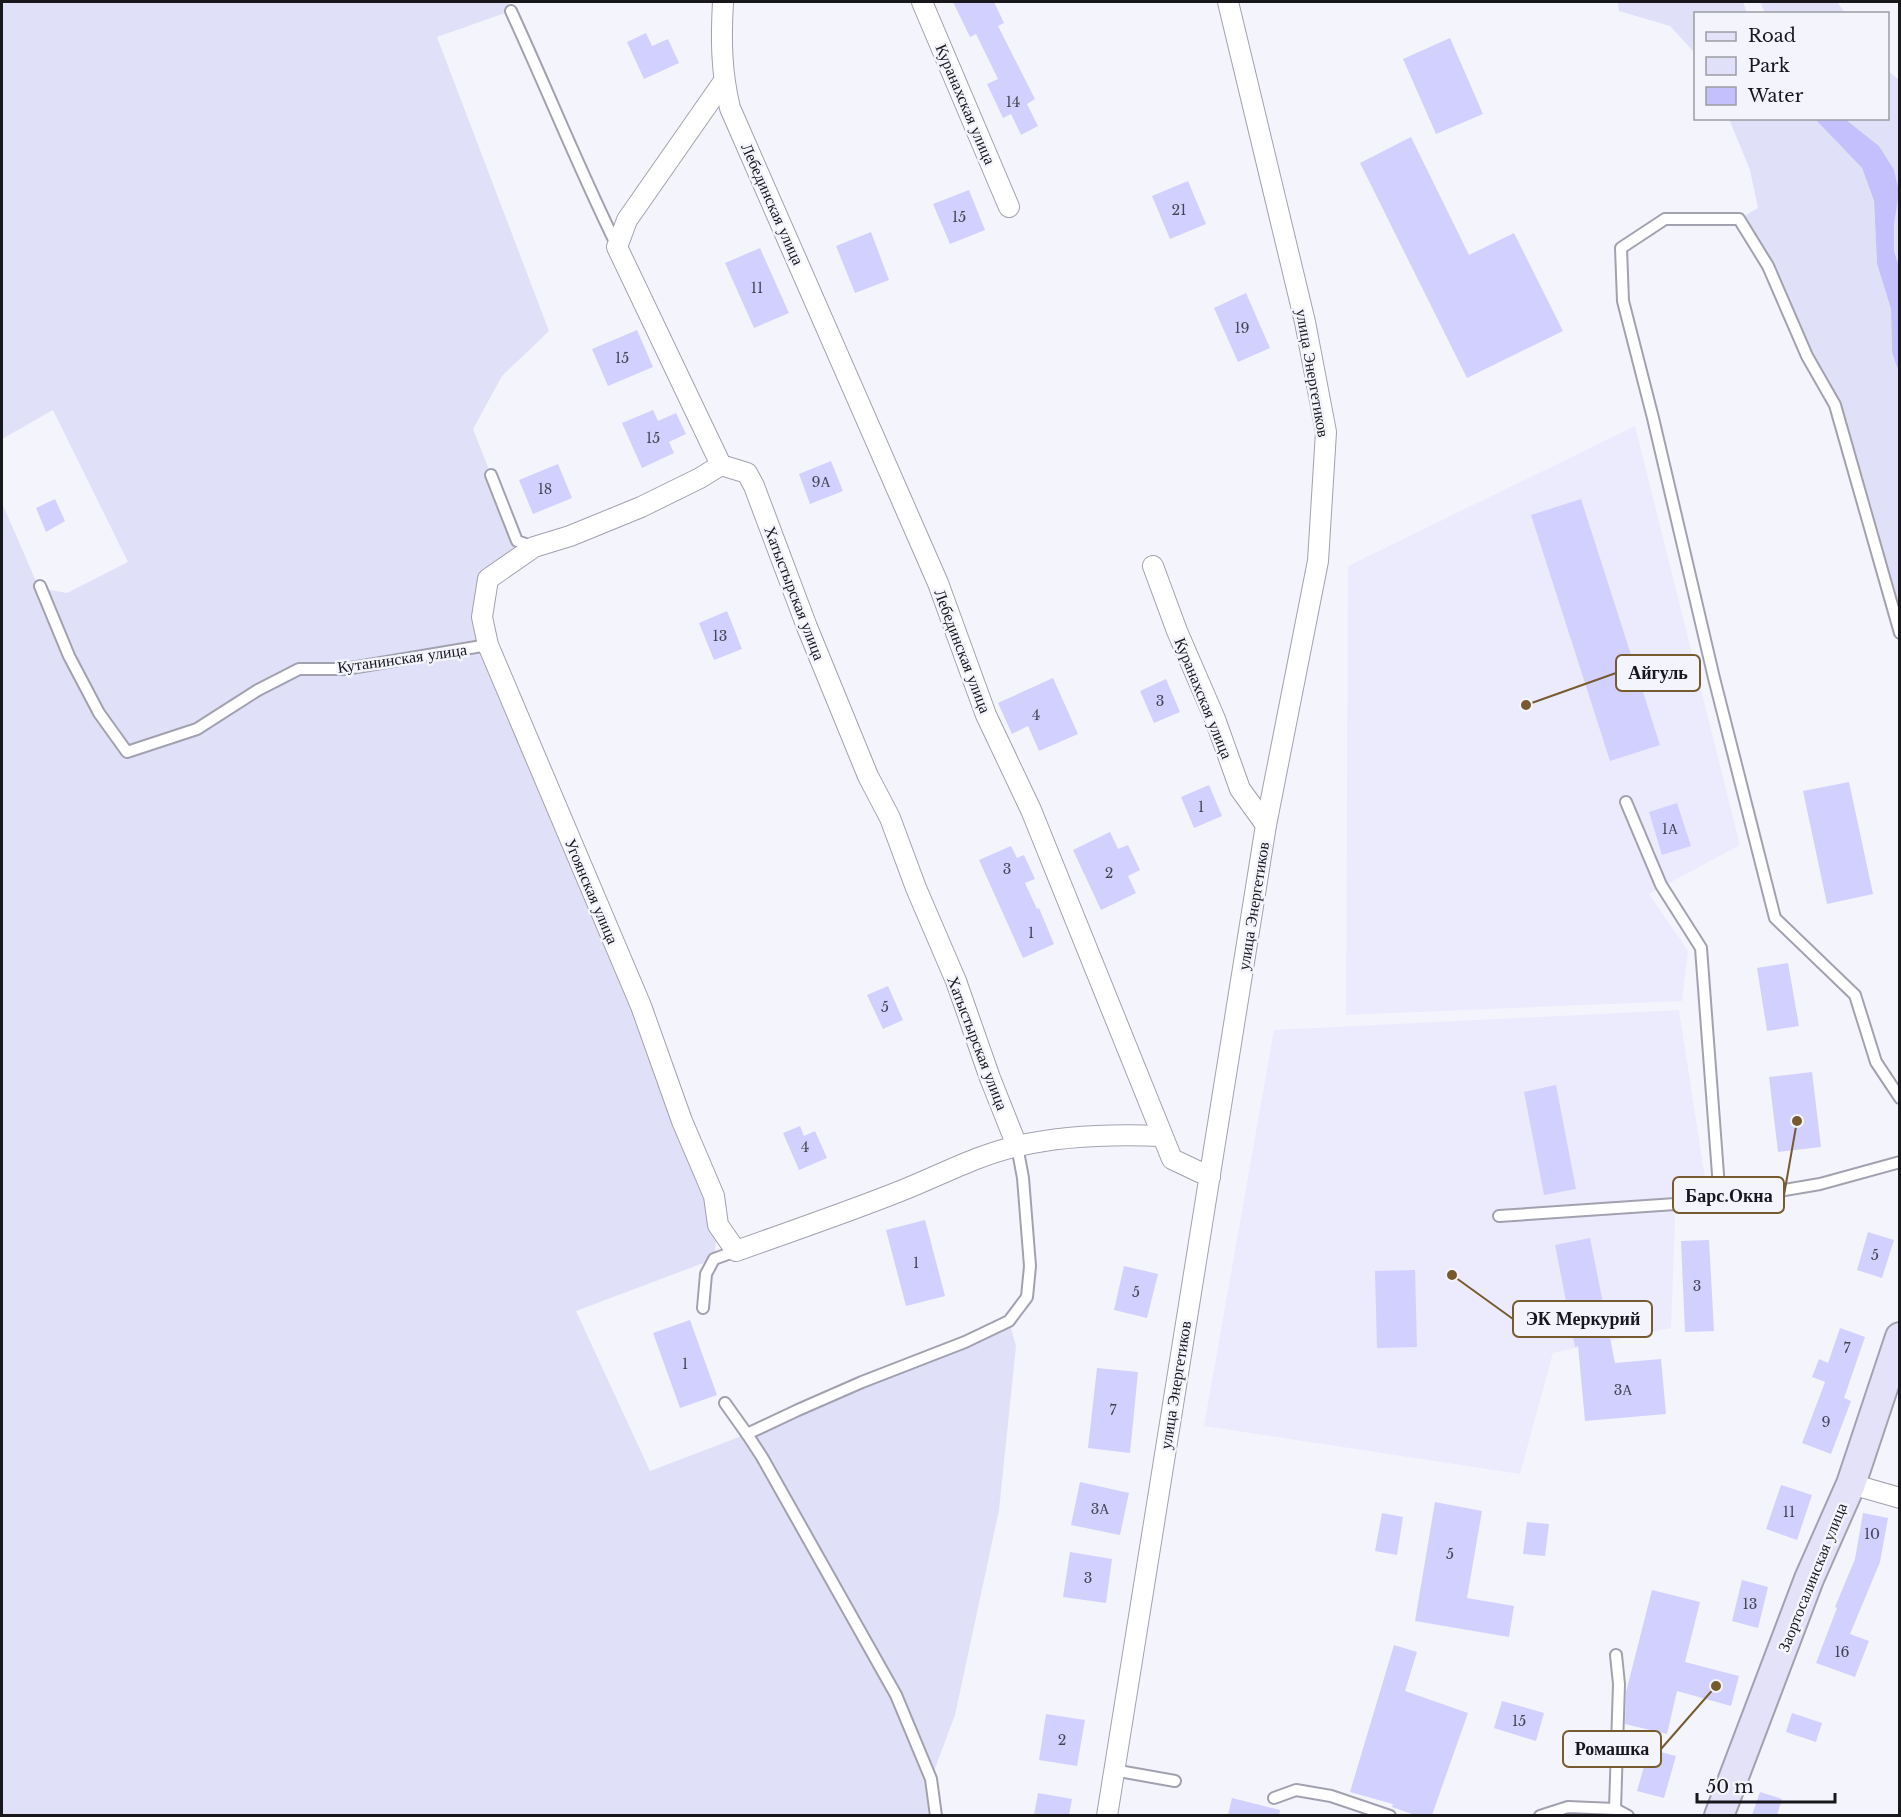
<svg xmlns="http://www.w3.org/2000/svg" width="1901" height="1817" font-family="'Libre Baskerville',serif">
<rect width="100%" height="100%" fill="#f4f4fd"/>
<!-- built -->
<g fill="#ecebfd">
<path d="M 1635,426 L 1740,845 L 1649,894 L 1688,951 L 1682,1001 L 1346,1015 L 1348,566 Z"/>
<path d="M 1679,1010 L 1705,1178 L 1673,1186 L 1675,1222 L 1671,1328 L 1553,1353 L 1520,1474 L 1204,1426 L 1274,1030 Z"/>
</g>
<!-- green -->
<g fill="#e0e0f8">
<path d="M 2,2 L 508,2 L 511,11 L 437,37 L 549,331 L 502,376 L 473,429 L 517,541 L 534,547 L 488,579 L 482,617 L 718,1225 L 714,1259 L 576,1311 L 650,1471 L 747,1434 L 1009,1321 L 1016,1346 L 999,1510 L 955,1715 L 931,1779 L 936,1815 L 2,1815 L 2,503 L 39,588 L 67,593 L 128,562 L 53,410 L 2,439 Z"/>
<path d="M 1618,2 L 1743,2 L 1747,13 L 1696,14 L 1695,53 L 1670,26 L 1619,11 Z"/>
<path d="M 1760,2 L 1837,2 L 1845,13 L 1765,13 Z"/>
<path d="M 1888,71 L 1899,80 L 1899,270 L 1894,251 L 1894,224 L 1879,146 L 1845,119 L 1888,118 Z"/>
<path d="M 1729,119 L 1815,119 L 1862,168 L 1874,202 L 1877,264 L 1891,309 L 1892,352 L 1899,373 L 1899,633 L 1835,405 L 1739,219 L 1758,208 L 1750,170 Z"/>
</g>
<!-- water -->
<path fill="#c4c0fe" d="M 1815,119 L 1845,119 L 1879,146 L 1894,170 L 1899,192 L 1894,224 L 1894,251 L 1900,270 L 1899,373 L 1892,352 L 1891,309 L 1877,264 L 1874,201 L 1862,168 Z"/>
<!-- building -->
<g fill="#d2d0fe">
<path d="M 953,2 L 994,2 L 1004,23 L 998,26 L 1035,99 L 1027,104 L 1038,126 L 1021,135 L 1011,114 L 1003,118 L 987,84 L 998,79 L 976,34 L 970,37 Z"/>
<path d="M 646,33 L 652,46 L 668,39 L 679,63 L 644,79 L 627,42 Z"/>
<path d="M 1450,38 L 1483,114 L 1436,134 L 1403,59 Z"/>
<path d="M 1411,137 L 1469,255 L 1514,233 L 1563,331 L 1467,378 L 1360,163 Z"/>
<path d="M 1188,181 L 1206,224 L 1170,239 L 1152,196 Z"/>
<path d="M 969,190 L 985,230 L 950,244 L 933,204 Z"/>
<path d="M 871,232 L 889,280 L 855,293 L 836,246 Z"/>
<path d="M 760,248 L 789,313 L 754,328 L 725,263 Z"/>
<path d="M 1246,293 L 1270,348 L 1238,362 L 1214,308 Z"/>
<path d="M 637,330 L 653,367 L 608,386 L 592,349 Z"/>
<path d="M 653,410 L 658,421 L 676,413 L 686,434 L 669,442 L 674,453 L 642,468 L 622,423 Z"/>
<path d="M 831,461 L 843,491 L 810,504 L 799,474 Z"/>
<path d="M 558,464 L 572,498 L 533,514 L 519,480 Z"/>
<path d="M 55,499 L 65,521 L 46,532 L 36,508 Z"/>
<path d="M 1581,499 L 1660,745 L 1610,761 L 1531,515 Z"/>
<path d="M 727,611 L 742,649 L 714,660 L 699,623 Z"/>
<path d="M 1053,678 L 1078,734 L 1039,751 L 1028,726 L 1012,734 L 998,703 Z"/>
<path d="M 1166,679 L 1180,712 L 1154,723 L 1140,691 Z"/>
<path d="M 1849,782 L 1873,894 L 1827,904 L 1803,791 Z"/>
<path d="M 1209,785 L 1222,816 L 1194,828 L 1181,797 Z"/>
<path d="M 1677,803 L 1691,846 L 1662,855 L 1649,812 Z"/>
<path d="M 1110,832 L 1118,849 L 1128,845 L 1140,870 L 1128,876 L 1136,893 L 1101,910 L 1073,850 Z"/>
<path d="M 1011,846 L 1017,858 L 1024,855 L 1035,879 L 1025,883 L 1037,909 L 1039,908 L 1054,944 L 1023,958 L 979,860 Z"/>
<path d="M 1788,963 L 1799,1026 L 1767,1031 L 1757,968 Z"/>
<path d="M 888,986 L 903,1020 L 883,1029 L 867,995 Z"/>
<path d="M 1812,1072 L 1821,1147 L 1778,1152 L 1769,1077 Z"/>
<path d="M 1556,1085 L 1576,1189 L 1544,1195 L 1524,1092 Z"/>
<path d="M 800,1126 L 804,1136 L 815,1131 L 827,1158 L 799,1170 L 783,1133 Z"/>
<path d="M 925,1220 L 945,1296 L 906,1306 L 886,1230 Z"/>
<path d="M 1868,1232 L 1894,1240 L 1882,1278 L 1857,1270 Z"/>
<path d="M 1590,1238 L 1615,1363 L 1661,1359 L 1666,1414 L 1585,1421 L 1578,1346 L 1575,1347 L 1555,1245 Z"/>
<path d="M 1709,1240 L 1714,1331 L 1685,1332 L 1681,1241 Z"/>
<path d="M 1124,1266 L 1158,1274 L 1147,1318 L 1114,1310 Z"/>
<path d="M 1415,1270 L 1417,1347 L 1377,1348 L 1375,1271 Z"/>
<path d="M 690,1320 L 717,1395 L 680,1408 L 653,1333 Z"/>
<path d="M 1840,1328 L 1865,1337 L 1844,1398 L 1851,1401 L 1831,1454 L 1802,1443 L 1825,1382 L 1812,1377 L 1819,1359 L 1828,1363 Z"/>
<path d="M 1097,1368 L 1138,1372 L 1130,1453 L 1088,1448 Z"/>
<path d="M 1080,1482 L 1129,1493 L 1120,1535 L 1071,1525 Z"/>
<path d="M 1781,1485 L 1812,1495 L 1797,1540 L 1766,1529 Z"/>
<path d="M 1435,1502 L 1482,1511 L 1467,1598 L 1514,1606 L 1509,1637 L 1415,1621 Z"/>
<path d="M 1382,1513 L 1403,1517 L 1397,1555 L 1375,1551 Z"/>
<path d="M 1863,1513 L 1888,1518 L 1880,1562 L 1850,1634 L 1869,1641 L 1855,1677 L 1816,1663 L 1837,1608 L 1835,1607 L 1855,1559 Z"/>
<path d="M 1527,1522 L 1549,1524 L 1545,1556 L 1523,1554 Z"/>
<path d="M 1070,1552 L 1112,1559 L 1106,1603 L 1063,1597 Z"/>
<path d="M 1742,1580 L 1768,1587 L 1758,1628 L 1732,1621 Z"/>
<path d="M 1652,1590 L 1700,1602 L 1685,1662 L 1739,1676 L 1731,1706 L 1677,1691 L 1667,1734 L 1625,1724 L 1626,1692 Z"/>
<path d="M 1394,1645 L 1417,1652 L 1405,1691 L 1468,1713 L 1432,1815 L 1415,1815 L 1392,1807 L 1393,1804 L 1350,1792 Z"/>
<path d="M 1502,1701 L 1544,1713 L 1536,1741 L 1494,1728 Z"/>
<path d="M 1792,1713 L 1822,1723 L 1816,1742 L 1786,1732 Z"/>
<path d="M 1046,1714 L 1085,1720 L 1077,1766 L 1039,1760 Z"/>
<path d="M 1649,1749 L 1676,1756 L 1664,1798 L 1637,1791 Z"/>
<path d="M 1760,1792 L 1782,1799 L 1777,1815 L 1752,1815 Z"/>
<path d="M 1038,1793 L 1072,1799 L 1069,1815 L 1034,1815 Z"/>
<path d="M 1232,1798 L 1280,1810 L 1279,1815 L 1228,1815 Z"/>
</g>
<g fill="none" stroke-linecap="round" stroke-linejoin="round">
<!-- lane casing -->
<g stroke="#a2a1af" stroke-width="14">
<g id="lane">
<path d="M 511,11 C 547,89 579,169 617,246"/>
<path d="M 491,475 L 517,541 L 534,547"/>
<path d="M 40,586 L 69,656 L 99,713 L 127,752 L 197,729 L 258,690 L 299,669 L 345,669 L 488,645"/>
<path d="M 1900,633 L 1835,405 L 1807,356 L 1768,266 L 1739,219 L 1665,219 L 1621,248 L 1623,301 L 1653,418 L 1714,678 L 1775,918 L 1855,995 L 1876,1062 L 1900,1098"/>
<path d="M 1626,802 L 1661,885 L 1701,948 L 1720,1201"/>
<path d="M 1499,1216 L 1720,1201 L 1820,1184 L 1900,1162"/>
<path d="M 703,1308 L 706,1274 L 714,1259 L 736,1251"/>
<path d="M 725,1403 L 747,1434 L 798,1410 L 862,1382 L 965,1342 L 1009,1321 L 1027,1297 L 1030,1266 L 1023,1178 L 1017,1146"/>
<path d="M 747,1434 L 762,1457 L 896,1695 L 931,1779 L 936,1816"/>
<path d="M 1616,1655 L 1619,1684 L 1615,1809 L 1628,1816"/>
<path d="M 1113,1770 L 1175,1781"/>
<path d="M 1274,1798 L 1296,1790 L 1331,1796 L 1390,1816"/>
<path d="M 1540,1816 L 1568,1807 L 1615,1809"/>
</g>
</g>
<!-- street casing -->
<g stroke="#a2a1af" stroke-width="22">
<g id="street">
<path d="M 723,2 C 721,39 721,71 730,108 L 938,583 L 986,715 L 1031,810 L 1172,1159 L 1210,1177"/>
<path d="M 922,2 L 1009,207"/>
<path d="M 724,81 L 627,220 L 617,247 L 721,465 L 747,473 L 754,486 L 807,627 L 868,776 L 890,818 L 916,888 L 956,981 L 990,1078 L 1017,1146"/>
<path d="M 721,465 L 700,478 L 641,507 L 570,536 L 534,547 L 488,579 L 482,617 L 488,645 L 641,1006 L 682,1121 L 714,1196 L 718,1225 L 736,1251 C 792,1231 848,1212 903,1190 C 941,1175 977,1155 1018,1146 C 1065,1135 1114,1134 1162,1136"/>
<path d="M 1153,566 L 1177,631 L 1215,719 L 1240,789 L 1266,825"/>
<path d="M 1851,1484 L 1900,1498"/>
<path d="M 1107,1816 L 1266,825 L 1318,561 L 1326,432 L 1305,322 L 1228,2"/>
</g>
</g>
<!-- secondary casing -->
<g stroke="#a2a1af" stroke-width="32">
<path id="secondary" d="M 1719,1816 L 1809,1579 L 1851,1484 L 1900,1337"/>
</g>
<!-- lane -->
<use href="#lane" stroke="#fff" stroke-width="10"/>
<!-- street -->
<use href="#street" stroke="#fff" stroke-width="20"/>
<!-- secondary -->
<use href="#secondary" stroke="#e3e2f8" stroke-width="28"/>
</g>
<g text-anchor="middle" stroke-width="5" stroke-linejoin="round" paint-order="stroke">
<!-- number labels -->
<g font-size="14" fill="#464554">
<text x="1013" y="107">14</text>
<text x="1179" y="215">21</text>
<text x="959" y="222">15</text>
<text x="757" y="293">11</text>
<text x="1242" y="333">19</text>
<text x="622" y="363">15</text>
<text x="653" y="443">15</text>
<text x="821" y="487">9А</text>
<text x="545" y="494">18</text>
<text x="720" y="641">13</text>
<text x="1160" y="706">3</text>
<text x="1036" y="720">4</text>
<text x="1201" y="812">1</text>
<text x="1670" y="834">1А</text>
<text x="1007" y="874">3</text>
<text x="1109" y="878">2</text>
<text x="1031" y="938">1</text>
<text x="885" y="1012">5</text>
<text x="805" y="1152">4</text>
<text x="1875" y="1260">5</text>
<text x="916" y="1268">1</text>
<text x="1697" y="1291">3</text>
<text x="1136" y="1297">5</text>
<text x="1847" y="1353">7</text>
<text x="685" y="1369">1</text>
<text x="1623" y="1395">3А</text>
<text x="1113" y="1415">7</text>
<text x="1826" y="1427">9</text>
<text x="1100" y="1514">3А</text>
<text x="1789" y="1517">11</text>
<text x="1872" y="1539">10</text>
<text x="1450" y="1559">5</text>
<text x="1088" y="1583">3</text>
<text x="1750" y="1609">13</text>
<text x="1842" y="1657">16</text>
<text x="1519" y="1726">15</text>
<text x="1062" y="1745">2</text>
</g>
<!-- street labels -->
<g font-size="16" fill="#17171c" stroke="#f4f4fd">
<text transform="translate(966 104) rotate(67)" y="6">Куранахская улица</text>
<text transform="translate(773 204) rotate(66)" y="6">Лебединская улица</text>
<text transform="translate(1313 373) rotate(80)" y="6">улица Энергетиков</text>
<text transform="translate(795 593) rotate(69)" y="6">Хатыстырская улица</text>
<text transform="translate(963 651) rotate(69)" y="6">Лебединская улица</text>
<text transform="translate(402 658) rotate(-8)" y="6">Кутанинская улица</text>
<text transform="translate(1204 698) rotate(68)" y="6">Куранахская улица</text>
<text transform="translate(592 891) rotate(67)" y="6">Угоянская улица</text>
<text transform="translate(1253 906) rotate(-81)" y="6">улица Энергетиков</text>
<text transform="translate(978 1043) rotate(69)" y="6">Хатыстырская улица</text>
<text transform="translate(1175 1385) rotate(-81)" y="6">улица Энергетиков</text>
<text transform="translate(1812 1577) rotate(-68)" y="6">Заортосалинская улица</text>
</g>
</g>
<!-- callouts -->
<path fill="none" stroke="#775b2e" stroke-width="2" d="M1526 705L1616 673M1797 1121L1784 1195M1452 1275L1513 1319M1716 1686L1661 1749"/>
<g fill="#775b2e" stroke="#f4f4fd" stroke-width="2">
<circle cx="1526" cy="705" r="6"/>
<circle cx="1797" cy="1121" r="6"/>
<circle cx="1452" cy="1275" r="6"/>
<circle cx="1716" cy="1686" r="6"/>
</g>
<g fill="#f4f4fd" stroke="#775b2e" stroke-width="2">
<rect x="1616" y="655" width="84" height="36" rx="6"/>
<rect x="1673" y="1177" width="111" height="36" rx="6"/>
<rect x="1513" y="1301" width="139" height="36" rx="6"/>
<rect x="1563" y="1731" width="98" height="36" rx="6"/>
</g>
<g font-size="18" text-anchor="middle" font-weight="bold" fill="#17171c">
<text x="1658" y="679">Айгуль</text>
<text x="1729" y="1202">Барс.Окна</text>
<text x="1583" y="1325">ЭК Меркурий</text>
<text x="1612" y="1755">Ромашка</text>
</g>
<!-- border -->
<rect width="1901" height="1817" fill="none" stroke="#17171c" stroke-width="6"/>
<!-- legend -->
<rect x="1694" y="12" width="195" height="108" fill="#f4f4fd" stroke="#9c9ca3" stroke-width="1.5"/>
<rect x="1706" y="32" width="30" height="9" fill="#e3e2f8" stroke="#9c9ca3" stroke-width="1.5"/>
<text x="1748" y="42" font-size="18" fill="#17171c">Road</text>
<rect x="1706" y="57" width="30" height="18" fill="#e0e0f8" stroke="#9c9ca3" stroke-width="1.5"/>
<text x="1748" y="72" font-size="18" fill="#17171c">Park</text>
<rect x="1706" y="87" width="30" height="18" fill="#c4c0fe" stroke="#9c9ca3" stroke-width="1.5"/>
<text x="1748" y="102" font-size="18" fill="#17171c">Water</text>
<!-- scale -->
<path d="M1697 1793v9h138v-9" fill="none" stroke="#17171c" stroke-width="3"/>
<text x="1706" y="1793" font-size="18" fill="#17171c" stroke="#f4f4fd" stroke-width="4.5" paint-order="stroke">50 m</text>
</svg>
